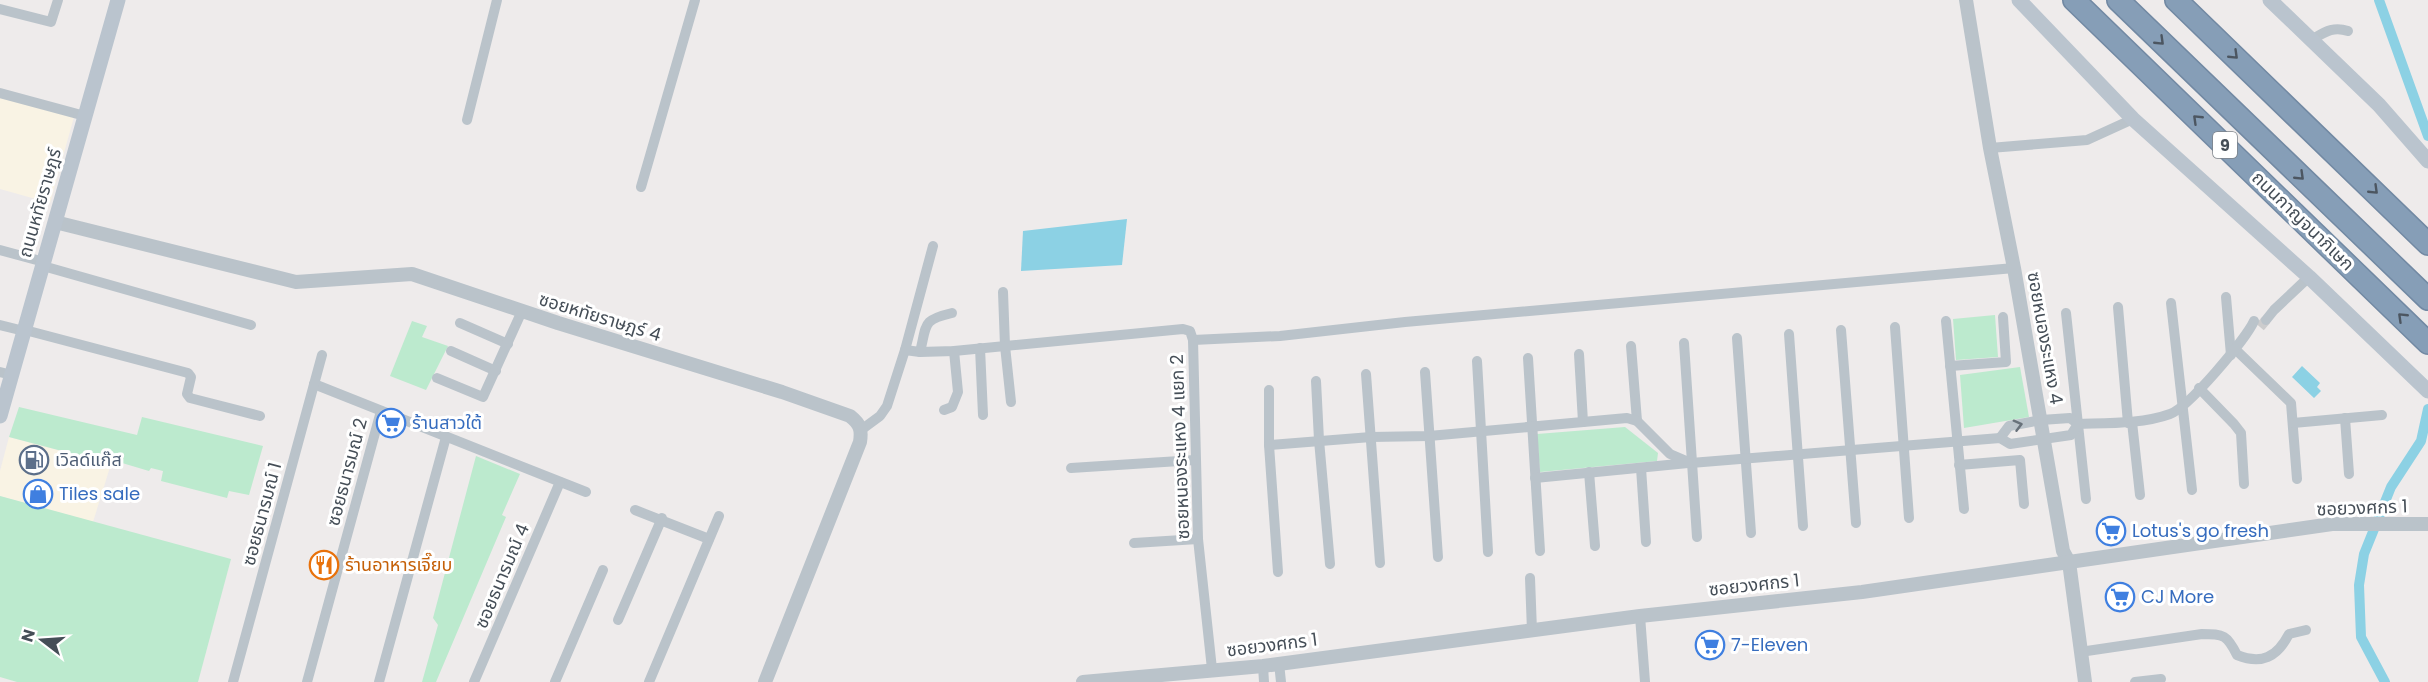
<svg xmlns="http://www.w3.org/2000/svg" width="2428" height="682" font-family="Poppins,'Noto Sans Thai',sans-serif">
<rect width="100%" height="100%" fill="#eeebeb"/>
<!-- commercial -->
<g fill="#f9f3e4">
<path d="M 0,92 L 74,117 L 50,203 L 0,189 Z"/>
<path d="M 9,437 L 111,464 L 93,522 L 0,496 L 0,471 Z"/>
</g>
<!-- green -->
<g fill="#bceace">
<path d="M 1995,315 L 1998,357 L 1956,360 L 1953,319 Z"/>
<path d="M 412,321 L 427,326 L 422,337 L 448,346 L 426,390 L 390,376 Z"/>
<path d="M 2020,367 L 2029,417 L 1964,428 L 1960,375 Z"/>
<path d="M 19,407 L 137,435 L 142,417 L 263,446 L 249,495 L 229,491 L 227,498 L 161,481 L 163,471 L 151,468 L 149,471 L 112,460 L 111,464 L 9,437 Z"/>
<path d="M 1625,427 L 1658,453 L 1657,461 L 1540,472 L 1537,434 Z"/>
<path d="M 476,456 L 520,474 L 502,515 L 506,517 L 436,682 L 422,682 L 438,625 L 433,618 Z"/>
<path d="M 0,496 L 231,559 L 198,682 L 17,682 L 0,677 Z"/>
</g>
<!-- water -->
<g fill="#8cd1e4">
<path d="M 1127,219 L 1122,265 L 1021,271 L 1023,231 Z"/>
<path d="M 2302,366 L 2320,383 L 2317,387 L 2321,391 L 2314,398 L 2292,377 Z"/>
</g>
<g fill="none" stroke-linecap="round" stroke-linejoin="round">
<!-- canal -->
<g stroke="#8cd1e4" stroke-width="10">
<path d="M 2379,0 L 2428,136"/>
<path d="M 2385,682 L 2361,637 L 2359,585 L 2364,554 L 2391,487 L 2421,441 L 2428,409"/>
</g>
<!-- minor-tunnel -->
<path stroke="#cccccd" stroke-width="10" stroke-dasharray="10 5" stroke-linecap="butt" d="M 2260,327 L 2266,320"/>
<!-- motorway casing -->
<g stroke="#7289a3" stroke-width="24">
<g id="motorway">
<path d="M 2074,0 L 2428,343"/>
<path d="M 2118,0 L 2428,299"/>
<path d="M 2176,0 L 2428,244"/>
</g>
</g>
<!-- minor -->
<g stroke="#bac3ca" stroke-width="10">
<path d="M 0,9 L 51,22 L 58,0"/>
<path d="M 2311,40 C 2325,32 2333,26 2348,31"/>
<path d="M 0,93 L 85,116"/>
<path d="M 467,120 L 497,0"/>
<path d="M 1990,148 L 2087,140 L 2133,119"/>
<path d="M 641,187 L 695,0"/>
<path d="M 0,250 L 44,262"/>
<path d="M 43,266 L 251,325"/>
<path d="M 1003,292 L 1005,346 L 1011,402"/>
<path d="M 2226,297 L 2231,355"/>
<path d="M 2171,303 L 2192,490"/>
<path d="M 2118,307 L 2128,423"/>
<path d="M 2066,313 L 2086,499"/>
<path d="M 2266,320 L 2274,310 L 2309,277"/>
<path d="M 1946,321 L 1964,509"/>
<path d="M 460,323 L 508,344"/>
<path d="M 0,325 L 24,331"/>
<path d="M 1895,327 L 1909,518"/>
<path d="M 25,330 L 188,373 L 191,377 L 187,394 L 190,398 L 260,416"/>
<path d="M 1841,330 L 1856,523"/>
<path d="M 1789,334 L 1803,526"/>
<path d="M 1737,338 L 1751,533"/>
<path d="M 1193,340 L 1280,336 L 1405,322 L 2014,268"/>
<path d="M 1684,343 L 1697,537"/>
<path d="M 1631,346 L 1637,421"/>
<path d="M 980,348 L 983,415"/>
<path d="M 905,350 L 920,352 L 954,351 L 1183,329 L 1190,331 L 1193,340 L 1198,539 L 1212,669"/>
<path d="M 2236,350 L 2291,403 L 2297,479"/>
<path d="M 451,351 L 496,371"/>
<path d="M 920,352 C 927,324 922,320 952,313"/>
<path d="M 1579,354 L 1583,422"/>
<path d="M 1528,358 L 1540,551"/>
<path d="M 1477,361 L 1488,552"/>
<path d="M 1950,366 L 2006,362 L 2003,317"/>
<path d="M 0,372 L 12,375"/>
<path d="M 1425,372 L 1438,557"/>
<path d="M 1366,374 L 1380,563"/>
<path d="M 437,378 L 483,397 L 522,311"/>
<path d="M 1316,381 L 1319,440 L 1330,564"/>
<path d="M 314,384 L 586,492"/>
<path d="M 2199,388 L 2234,424 L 2241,433 L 2244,484"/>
<path d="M 1269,390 L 1269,445 L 1278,572"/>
<path d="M 944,410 L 952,407 L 958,392 L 954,351"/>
<path d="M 2345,418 L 2349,474"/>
<path d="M 2132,422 L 2140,495"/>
<path d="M 2293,423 L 2382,415"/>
<path d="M 861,430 L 880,416 L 887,406 L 905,350 L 933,246"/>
<path d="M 2000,438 L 2009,426 L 2041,420 L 2070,418 L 2078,424 C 2106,423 2143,424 2170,414 C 2188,408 2246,339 2254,321"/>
<path d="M 1269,445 L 1371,437 L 1429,436 L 1627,418 L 1637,421 L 1670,454 L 1691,463 L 2000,438 L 2010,444 L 2071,435 L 2078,424"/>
<path d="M 1959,465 L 2020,460 L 2024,504"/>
<path d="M 1071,468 L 1195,460"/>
<path d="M 1641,468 L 1646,542"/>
<path d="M 1589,472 L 1595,546"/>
<path d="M 1535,478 L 1688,463"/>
<path d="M 635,510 L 709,539"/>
<path d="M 1134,543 L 1198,539"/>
<path d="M 1530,578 L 1532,631"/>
<path d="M 1640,616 L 1645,682"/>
<path d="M 618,620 L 662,518"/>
<path d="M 2080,652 L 2202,634 C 2224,634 2227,635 2237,655 C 2262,665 2277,657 2289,634 L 2306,630"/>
<path d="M 1279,663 L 1281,682"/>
<path d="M 1263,666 L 1264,682"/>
<path d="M 233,682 L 322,355"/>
<path d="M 307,682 L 381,411"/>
<path d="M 379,682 L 446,437"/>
<path d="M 474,682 L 560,482"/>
<path d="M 555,682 L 603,570"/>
<path d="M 649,682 L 719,516"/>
<path d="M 2135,682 L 2161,679"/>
</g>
<!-- tertiary -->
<g stroke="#bac3ca" stroke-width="14">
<path d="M 1966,0 L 1990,148 L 2014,268 L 2063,551 L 2069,562 L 2085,682"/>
<path d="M 55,222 L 296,282 L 412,274 L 558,323 L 782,392 L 850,416 C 860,424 862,429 860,442 L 765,682"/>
<path d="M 1083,682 L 1263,666 L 1640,616 L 1862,592 L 2332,524 L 2428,524"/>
</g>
<!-- secondary -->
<g stroke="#bac4ce" stroke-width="15">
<path d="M 2019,0 L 2133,119 L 2309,277 L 2428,391"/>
<path d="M 2270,0 L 2379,105 L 2428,161"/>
<path d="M 0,416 L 118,0"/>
</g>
<!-- motorway -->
<use href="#motorway" stroke="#869eb7" stroke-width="21"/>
</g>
<!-- one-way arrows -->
<defs><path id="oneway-chevron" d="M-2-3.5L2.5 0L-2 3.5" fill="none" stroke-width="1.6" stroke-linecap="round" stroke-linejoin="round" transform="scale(1.5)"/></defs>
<g stroke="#4c5661">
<use href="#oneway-chevron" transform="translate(2160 41) rotate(44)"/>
<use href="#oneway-chevron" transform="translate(2234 55) rotate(44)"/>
<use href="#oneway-chevron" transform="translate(2197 119) rotate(-136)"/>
<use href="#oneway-chevron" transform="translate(2300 176) rotate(44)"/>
<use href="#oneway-chevron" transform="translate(2374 190) rotate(44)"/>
<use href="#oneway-chevron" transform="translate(2402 317) rotate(-136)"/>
</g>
<use stroke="#68717a" href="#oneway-chevron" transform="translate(2018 425) rotate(-15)"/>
<!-- icons -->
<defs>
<g id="supermarket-ring" transform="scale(1.5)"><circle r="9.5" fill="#fff" stroke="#3f7fe0" stroke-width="1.5"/><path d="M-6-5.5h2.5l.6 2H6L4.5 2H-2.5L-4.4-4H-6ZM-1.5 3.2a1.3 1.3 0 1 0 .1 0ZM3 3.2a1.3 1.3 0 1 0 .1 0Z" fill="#3f7fe0"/></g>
<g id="fuel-ring" transform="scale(1.5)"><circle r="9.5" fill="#fff" stroke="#5c6f8a" stroke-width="1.5"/><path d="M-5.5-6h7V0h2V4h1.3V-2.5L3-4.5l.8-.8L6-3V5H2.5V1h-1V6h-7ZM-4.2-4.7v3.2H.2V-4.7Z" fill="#5c6f8a"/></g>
<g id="shop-ring" transform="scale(1.5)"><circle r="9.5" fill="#fff" stroke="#3f7fe0" stroke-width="1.5"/><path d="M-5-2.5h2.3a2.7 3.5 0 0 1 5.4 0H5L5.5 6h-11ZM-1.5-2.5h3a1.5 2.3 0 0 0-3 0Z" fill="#3f7fe0"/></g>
<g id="restaurant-ring" transform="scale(1.5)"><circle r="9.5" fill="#fff" stroke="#e8710a" stroke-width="1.5"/><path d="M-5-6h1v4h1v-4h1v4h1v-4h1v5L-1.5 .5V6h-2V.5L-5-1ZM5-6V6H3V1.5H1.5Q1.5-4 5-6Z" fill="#e8710a"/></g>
</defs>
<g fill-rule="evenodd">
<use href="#supermarket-ring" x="391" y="423"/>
<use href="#fuel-ring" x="34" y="460"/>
<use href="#shop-ring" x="38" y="494"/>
<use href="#supermarket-ring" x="2111" y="531"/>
<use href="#restaurant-ring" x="324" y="565"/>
<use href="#supermarket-ring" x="2120" y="597"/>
<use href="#supermarket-ring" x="1710" y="645"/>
</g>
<g text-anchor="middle" stroke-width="6" stroke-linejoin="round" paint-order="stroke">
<!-- shield labels -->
<rect fill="#fff" stroke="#7d8389" stroke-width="1.5" x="2213" y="132" width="24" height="26" rx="4.5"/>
<g font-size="16" font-weight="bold" fill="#454e57">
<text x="2225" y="151">9</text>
</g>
<!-- street labels -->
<g font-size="18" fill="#454e57" stroke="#fff">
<text transform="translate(40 203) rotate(-74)" y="6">ถนนหทัยราษฎร์</text>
<text transform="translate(2303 221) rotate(44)" y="6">ถนนกาญจนาภิเษก</text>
<text transform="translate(600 317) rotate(17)" y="6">ซอยหทัยราษฎร์ 4</text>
<text transform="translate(2045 338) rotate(80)" y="6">ซอยหนองระแหง 4</text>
<text transform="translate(1180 447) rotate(-92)" y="6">ซอยหนองระแหง 4 แยก 2</text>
<text transform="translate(347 472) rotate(-75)" y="6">ซอยธนารมณ์ 2</text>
<text transform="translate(2362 508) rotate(-2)" y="6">ซอยวงศกร 1</text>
<text transform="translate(262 514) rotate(-75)" y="6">ซอยธนารมณ์ 1</text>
<text transform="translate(502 576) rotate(-67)" y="6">ซอยธนารมณ์ 4</text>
<text transform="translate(1754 585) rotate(-6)" y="6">ซอยวงศกร 1</text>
<text transform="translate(1272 645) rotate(-7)" y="6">ซอยวงศกร 1</text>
</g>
<!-- shop labels -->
<g font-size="18" fill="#366cbe" stroke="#fff" text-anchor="start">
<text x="412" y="429">ร้านสาวใต้</text>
<text x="59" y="500">Tiles sale</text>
<text x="2132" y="537">Lotus's go fresh</text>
<text x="2141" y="603">CJ More</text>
<text x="1731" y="651">7-Eleven</text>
</g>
<!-- service labels -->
<g font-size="18" fill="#4e5e75" stroke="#fff" text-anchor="start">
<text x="55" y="466">เวิลด์แก๊ส</text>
</g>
<!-- food labels -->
<g font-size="18" fill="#c56008" stroke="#fff" text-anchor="start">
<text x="345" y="571">ร้านอาหารเจี๊ยบ</text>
</g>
</g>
<!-- north arrow -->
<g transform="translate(42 640) rotate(287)" stroke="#ffffff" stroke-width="4.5" paint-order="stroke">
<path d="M0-4.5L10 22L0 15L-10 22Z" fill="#454e57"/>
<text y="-9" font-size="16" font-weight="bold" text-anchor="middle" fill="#454e57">N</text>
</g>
</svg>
